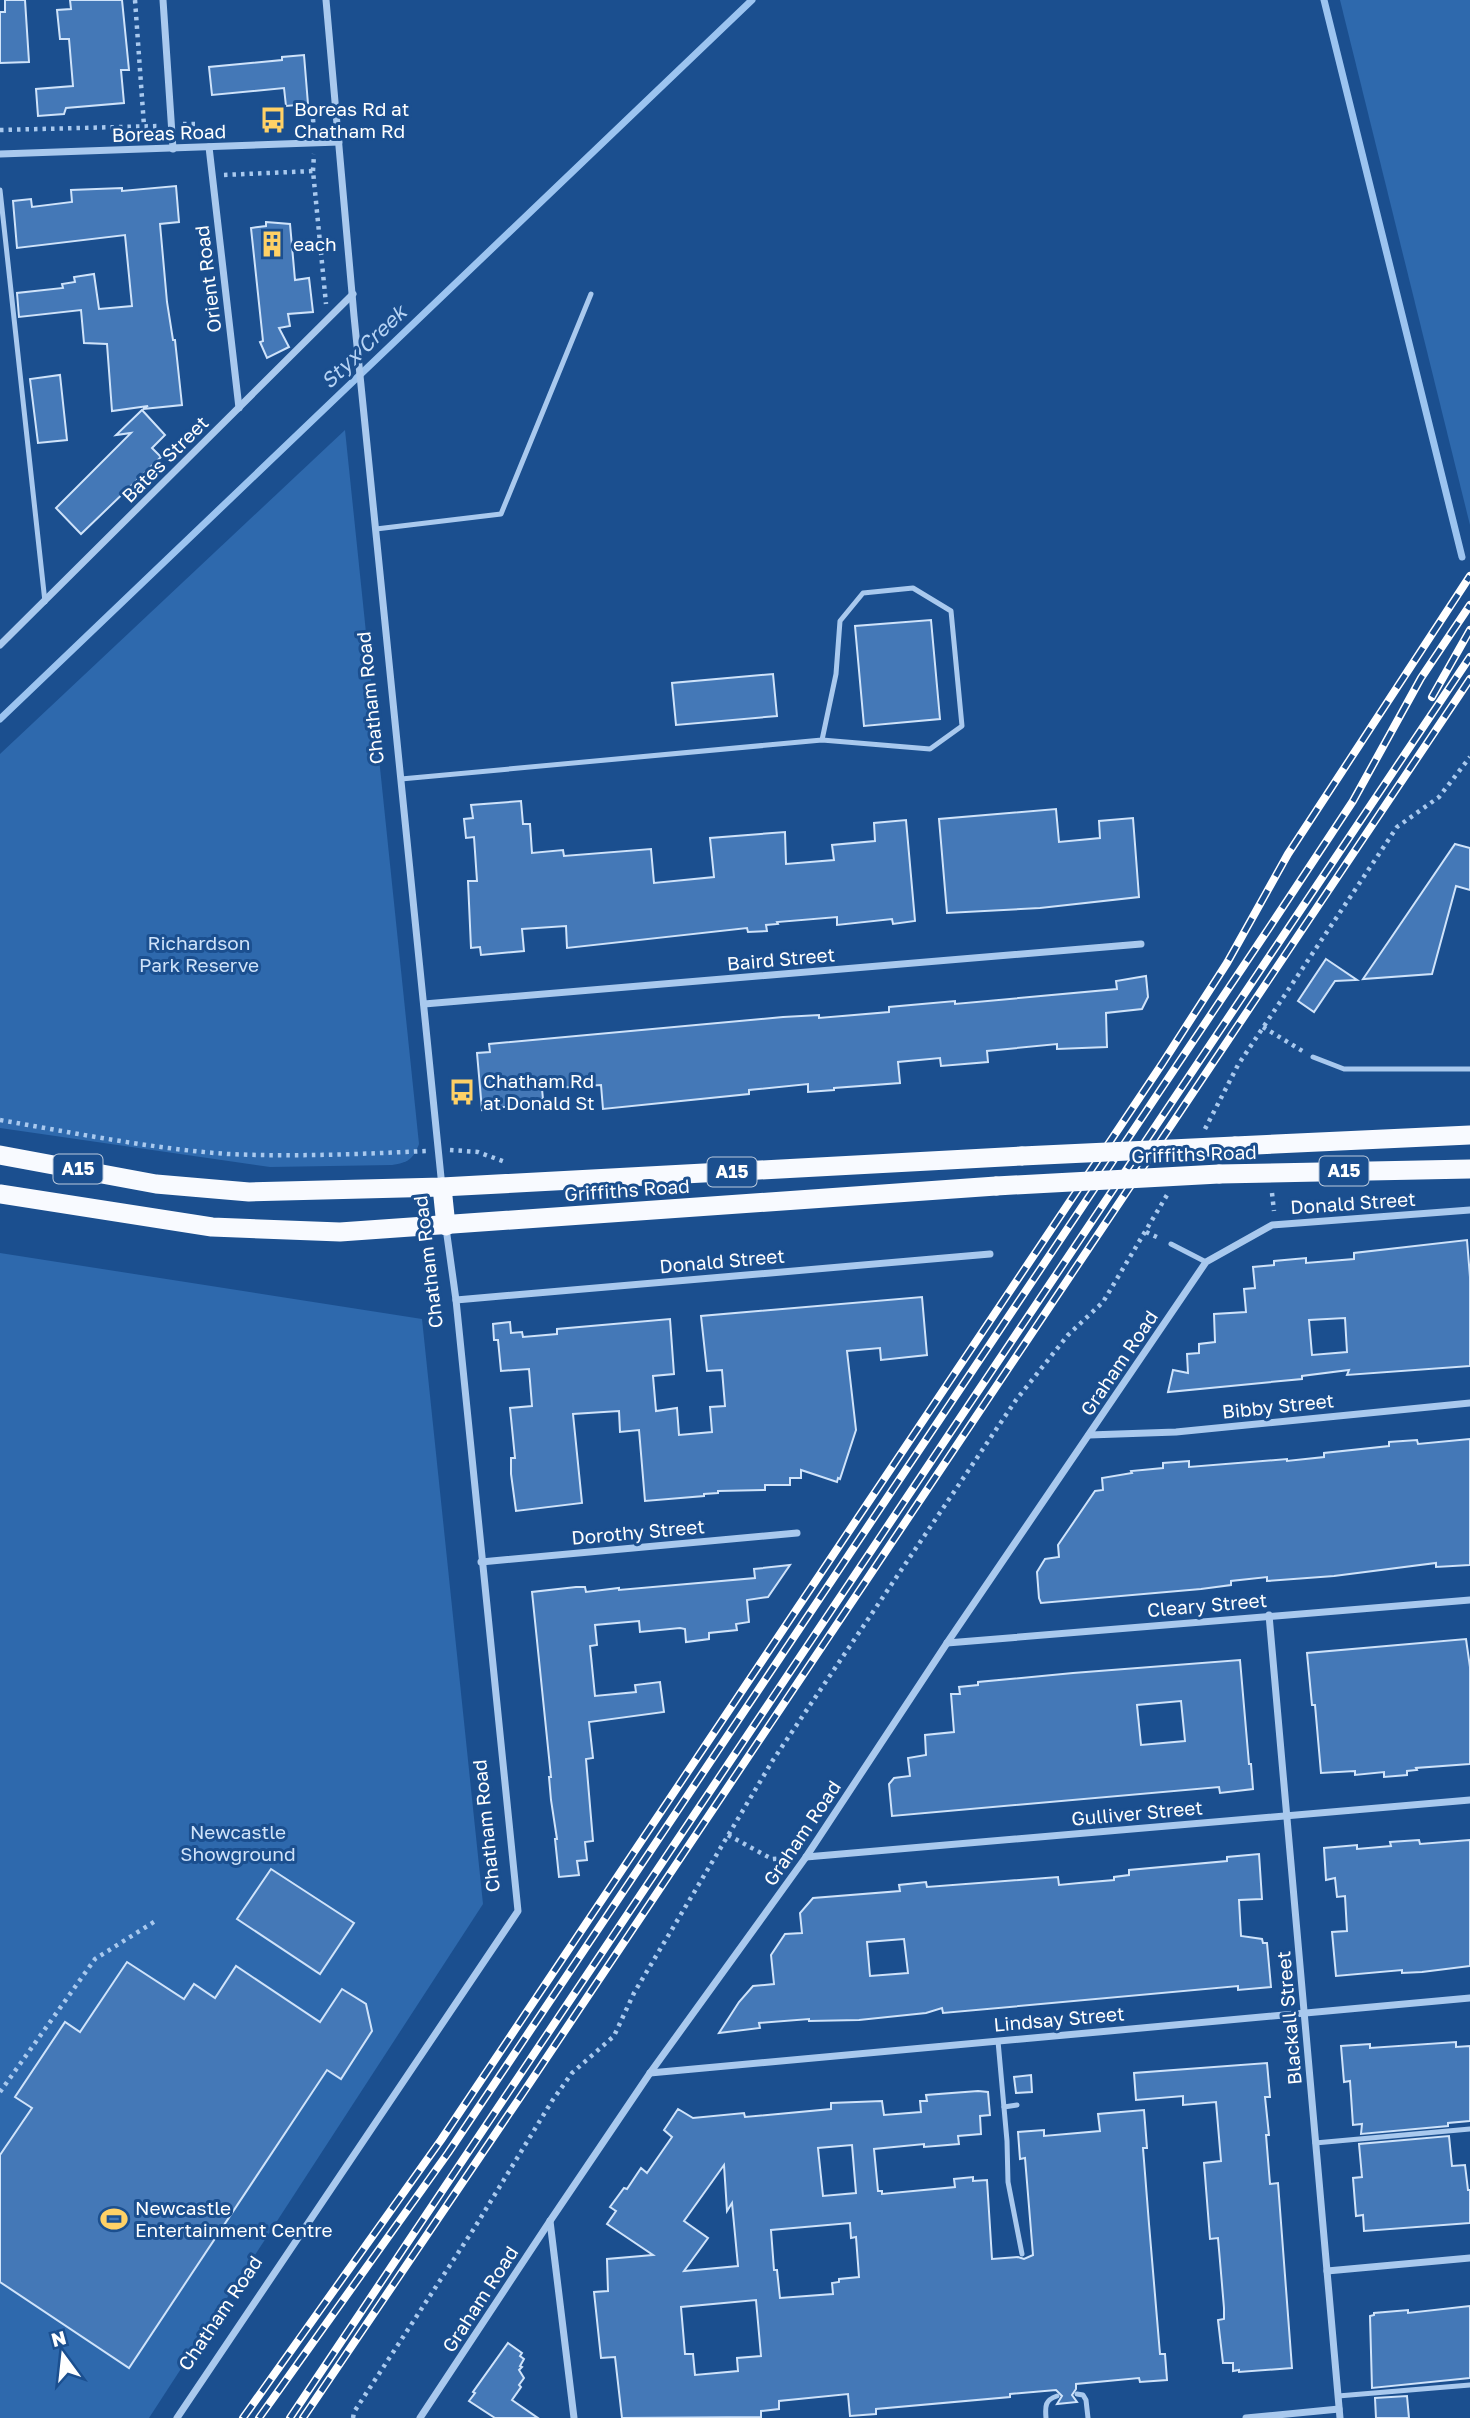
<svg xmlns="http://www.w3.org/2000/svg" width="1470" height="2418" font-family="'Golos Text',sans-serif">
<rect width="100%" height="100%" fill="#1b4f8f"/>
<!-- green -->
<g fill="#2e69ad">
<path d="M 1340,0 L 1470,0 L 1470,525 Z"/>
<path d="M 345,430 L 419,1144 C 414,1158 408,1163 392,1165 L 270,1167 L 0,1128 L 0,754 Z"/>
<path d="M 0,1253 L 422,1319 L 483,1904 L 149,2418 L 0,2418 Z"/>
</g>
<g fill="none" stroke-linecap="round" stroke-linejoin="round">
<!-- stream -->
<g stroke="#9cc4f0" stroke-width="7">
<path d="M 1324,0 L 1462,557"/>
<path d="M 0,719 L 752,0"/>
</g>
</g>
<!-- building -->
<g fill="#4478b7" stroke="#cfe3fa" stroke-width="2" fill-rule="evenodd">
<path d="M 5,0 L 25,0 L 29,62 L 0,63 L 0,12 L 5,12 Z"/>
<path d="M 70,0 L 122,0 L 129,70 L 121,70 L 124,103 L 66,108 L 64,114 L 38,116 L 36,89 L 73,86 L 69,39 L 60,39 L 57,10 L 71,9 Z"/>
<path d="M 304,55 L 308,104 L 286,106 L 284,88 L 212,95 L 209,67 L 282,60 L 282,57 Z"/>
<path d="M 176,186 L 179,222 L 160,224 L 167,302 L 173,340 L 175,340 L 182,405 L 143,409 L 148,406 L 112,411 L 107,344 L 84,343 L 81,310 L 19,317 L 17,293 L 63,288 L 62,284 L 75,282 L 74,277 L 94,274 L 99,309 L 132,306 L 125,235 L 17,248 L 13,201 L 31,199 L 32,207 L 72,202 L 71,190 L 122,188 L 122,191 Z"/>
<path d="M 266,222 L 290,224 L 295,280 L 309,278 L 313,312 L 288,314 L 290,326 L 279,328 L 289,347 L 267,358 L 260,342 L 263,341 L 251,228 L 266,226 Z"/>
<path d="M 60,375 L 67,440 L 38,443 L 30,379 Z"/>
<path d="M 142,410 L 165,435 L 152,448 L 161,457 L 81,534 L 56,508 L 131,433 L 116,435 Z"/>
<path d="M 931,620 L 940,719 L 864,726 L 855,626 Z"/>
<path d="M 773,674 L 777,716 L 676,725 L 672,683 Z"/>
<path d="M 521,801 L 523,824 L 530,824 L 532,853 L 563,850 L 564,856 L 651,849 L 654,883 L 714,877 L 710,838 L 785,832 L 786,864 L 834,860 L 832,845 L 875,841 L 874,823 L 906,820 L 915,921 L 893,924 L 892,919 L 837,925 L 837,917 L 777,922 L 778,924 L 766,925 L 767,931 L 748,932 L 747,928 L 567,948 L 566,926 L 522,929 L 524,951 L 481,955 L 480,947 L 471,948 L 468,881 L 477,881 L 474,837 L 466,838 L 464,819 L 473,818 L 471,805 Z"/>
<path d="M 1056,809 L 1059,842 L 1100,838 L 1099,821 L 1133,818 L 1139,897 L 1040,908 L 947,913 L 939,819 Z"/>
<path d="M 1455,844 L 1470,848 L 1470,890 L 1456,886 L 1432,974 L 1363,979 Z"/>
<path d="M 1326,959 L 1357,980 L 1335,981 L 1314,1012 L 1298,1001 Z"/>
<path d="M 1146,976 L 1148,997 L 1142,1009 L 1106,1013 L 1107,1047 L 1057,1049 L 1057,1044 L 987,1051 L 988,1062 L 941,1066 L 940,1058 L 898,1062 L 900,1083 L 834,1088 L 834,1090 L 808,1092 L 808,1084 L 749,1090 L 749,1094 L 603,1109 L 601,1085 L 542,1089 L 543,1099 L 533,1100 L 534,1103 L 482,1110 L 477,1053 L 490,1052 L 489,1044 L 783,1017 L 819,1015 L 819,1018 L 889,1012 L 889,1007 L 955,1001 L 955,1004 L 1117,989 L 1116,981 Z"/>
<path d="M 1467,1240 L 1470,1277 L 1470,1366 L 1347,1375 L 1349,1370 L 1302,1376 L 1302,1379 L 1168,1392 L 1173,1370 L 1188,1373 L 1187,1354 L 1199,1353 L 1199,1344 L 1215,1342 L 1214,1314 L 1246,1312 L 1244,1289 L 1255,1288 L 1253,1267 L 1274,1265 L 1274,1261 L 1306,1258 L 1306,1263 L 1354,1259 L 1354,1253 ZM 1345,1318 L 1347,1352 L 1312,1355 L 1309,1320 Z"/>
<path d="M 922,1297 L 927,1355 L 881,1360 L 880,1348 L 847,1351 L 856,1430 L 840,1479 L 838,1478 L 837,1482 L 801,1470 L 801,1478 L 790,1478 L 790,1485 L 765,1485 L 765,1490 L 718,1491 L 718,1493 L 704,1494 L 704,1496 L 645,1501 L 639,1430 L 620,1432 L 619,1411 L 573,1414 L 582,1503 L 516,1511 L 511,1474 L 511,1458 L 515,1458 L 510,1408 L 532,1406 L 529,1369 L 501,1371 L 498,1340 L 494,1340 L 493,1324 L 510,1322 L 511,1333 L 522,1332 L 523,1337 L 557,1334 L 557,1329 L 670,1319 L 674,1374 L 653,1376 L 656,1411 L 677,1408 L 679,1435 L 712,1432 L 710,1407 L 725,1406 L 722,1370 L 707,1371 L 701,1316 Z"/>
<path d="M 1470,1439 L 1470,1565 L 1436,1567 L 1436,1563 L 1334,1576 L 1267,1581 L 1267,1577 L 1231,1581 L 1231,1585 L 1201,1589 L 1041,1603 L 1039,1598 L 1037,1572 L 1045,1559 L 1059,1557 L 1058,1545 L 1095,1491 L 1103,1490 L 1102,1478 L 1132,1473 L 1131,1471 L 1163,1468 L 1163,1463 L 1189,1461 L 1189,1467 L 1287,1459 L 1287,1461 L 1324,1457 L 1324,1453 L 1389,1446 L 1389,1442 L 1417,1440 L 1418,1444 Z"/>
<path d="M 790,1565 L 768,1597 L 747,1600 L 749,1622 L 736,1624 L 737,1630 L 709,1633 L 709,1639 L 686,1642 L 685,1629 L 680,1628 L 640,1632 L 639,1621 L 595,1625 L 597,1645 L 590,1646 L 595,1696 L 636,1692 L 635,1685 L 660,1682 L 664,1712 L 589,1722 L 593,1758 L 586,1759 L 593,1841 L 585,1842 L 587,1860 L 577,1861 L 579,1875 L 559,1877 L 555,1839 L 557,1839 L 551,1800 L 549,1777 L 551,1777 L 532,1592 L 576,1587 L 585,1587 L 586,1592 L 619,1588 L 619,1590 L 755,1578 L 754,1569 Z"/>
<path d="M 1466,1639 L 1470,1667 L 1470,1764 L 1416,1768 L 1417,1770 L 1407,1771 L 1407,1775 L 1384,1777 L 1384,1772 L 1355,1775 L 1355,1771 L 1321,1773 L 1315,1705 L 1312,1705 L 1307,1653 Z"/>
<path d="M 1240,1660 L 1249,1764 L 1251,1764 L 1253,1789 L 1220,1793 L 1219,1787 L 892,1816 L 889,1784 L 894,1778 L 910,1776 L 908,1758 L 926,1755 L 925,1735 L 954,1732 L 951,1694 L 960,1694 L 959,1687 L 978,1685 L 978,1682 L 1073,1673 ZM 1181,1701 L 1185,1741 L 1141,1745 L 1137,1705 Z"/>
<path d="M 1419,1840 L 1420,1844 L 1470,1840 L 1470,1966 L 1422,1972 L 1402,1973 L 1402,1970 L 1336,1976 L 1332,1932 L 1347,1931 L 1345,1896 L 1337,1897 L 1335,1878 L 1326,1880 L 1324,1848 L 1357,1845 L 1357,1849 L 1391,1846 L 1390,1842 Z"/>
<path d="M 1259,1854 L 1262,1899 L 1239,1900 L 1241,1936 L 1262,1939 L 1263,1943 L 1267,1943 L 1271,1987 L 1238,1990 L 1238,1986 L 943,2013 L 942,2008 L 926,2013 L 859,2020 L 809,2021 L 809,2019 L 759,2023 L 760,2028 L 719,2033 L 739,2002 L 753,1986 L 774,1984 L 771,1955 L 785,1934 L 802,1933 L 800,1913 L 813,1898 L 900,1891 L 899,1885 L 926,1882 L 927,1887 L 1058,1877 L 1059,1885 L 1079,1883 L 1114,1880 L 1114,1877 L 1129,1875 L 1129,1870 L 1227,1861 L 1227,1857 ZM 904,1939 L 908,1973 L 870,1976 L 867,1942 Z"/>
<path d="M 271,1869 L 354,1923 L 320,1974 L 237,1919 Z"/>
<path d="M 127,1962 L 184,1999 L 194,1984 L 215,1998 L 236,1966 L 320,2022 L 342,1989 L 366,2004 L 372,2031 L 341,2079 L 327,2070 L 129,2368 L 0,2282 L 0,2155 L 32,2108 L 15,2097 L 65,2022 L 80,2032 Z"/>
<path d="M 1456,2042 L 1456,2047 L 1470,2046 L 1470,2121 L 1448,2123 L 1448,2126 L 1361,2134 L 1362,2124 L 1353,2125 L 1350,2081 L 1344,2082 L 1341,2046 L 1370,2044 L 1370,2048 Z"/>
<path d="M 1267,2063 L 1270,2097 L 1265,2097 L 1269,2135 L 1266,2135 L 1270,2184 L 1278,2183 L 1292,2368 L 1239,2372 L 1239,2370 L 1233,2371 L 1233,2363 L 1223,2363 L 1218,2320 L 1224,2319 L 1224,2308 L 1218,2238 L 1210,2239 L 1204,2163 L 1221,2161 L 1216,2102 L 1183,2105 L 1183,2096 L 1136,2100 L 1134,2073 Z"/>
<path d="M 1031,2075 L 1032,2092 L 1016,2093 L 1014,2077 Z"/>
<path d="M 978,2091 L 988,2092 L 990,2115 L 980,2116 L 981,2134 L 958,2136 L 959,2144 L 924,2147 L 924,2144 L 874,2149 L 878,2191 L 882,2191 L 882,2194 L 955,2187 L 954,2179 L 973,2177 L 973,2181 L 987,2180 L 992,2259 L 1018,2257 L 1024,2259 L 1033,2255 L 1025,2158 L 1020,2159 L 1018,2132 L 1044,2130 L 1044,2136 L 1100,2131 L 1098,2114 L 1144,2110 L 1147,2148 L 1143,2148 L 1149,2224 L 1160,2354 L 1165,2354 L 1167,2380 L 1140,2382 L 1139,2378 L 1076,2384 L 1076,2389 L 1072,2395 L 1077,2402 L 1057,2404 L 1062,2396 L 1056,2390 L 1010,2394 L 1010,2397 L 876,2409 L 876,2414 L 850,2416 L 848,2394 L 779,2401 L 779,2409 L 761,2411 L 761,2417 L 622,2418 L 615,2357 L 601,2358 L 594,2292 L 608,2291 L 607,2259 L 653,2255 L 607,2224 L 616,2211 L 610,2207 L 624,2188 L 627,2189 L 641,2168 L 647,2173 L 672,2137 L 664,2130 L 678,2109 L 693,2118 L 744,2113 L 745,2117 L 831,2109 L 831,2103 L 882,2101 L 884,2115 L 921,2112 L 920,2101 L 927,2101 L 926,2095 ZM 852,2145 L 856,2193 L 823,2196 L 818,2148 ZM 724,2165 L 727,2211 L 732,2203 L 738,2266 L 684,2271 L 708,2238 L 684,2221 ZM 850,2223 L 851,2238 L 856,2237 L 859,2277 L 839,2279 L 839,2282 L 832,2283 L 833,2294 L 780,2298 L 777,2270 L 774,2270 L 771,2230 ZM 756,2300 L 761,2356 L 737,2358 L 738,2371 L 695,2375 L 693,2354 L 685,2354 L 681,2307 Z"/>
<path d="M 1449,2136 L 1452,2166 L 1465,2165 L 1468,2190 L 1470,2190 L 1470,2223 L 1364,2231 L 1363,2215 L 1356,2216 L 1353,2178 L 1362,2177 L 1359,2144 Z"/>
<path d="M 1470,2306 L 1470,2378 L 1372,2388 L 1370,2316 L 1374,2315 L 1374,2313 L 1408,2310 L 1408,2313 Z"/>
<path d="M 508,2343 L 522,2353 L 520,2356 L 524,2359 L 520,2366 L 522,2367 L 519,2370 L 524,2378 L 519,2385 L 521,2387 L 512,2400 L 538,2418 L 495,2418 L 469,2401 L 475,2393 L 473,2392 Z"/>
<path d="M 1407,2396 L 1409,2418 L 1376,2418 L 1375,2398 Z"/>
</g>
<g fill="none" stroke-linecap="round" stroke-linejoin="round">
<!-- path -->
<g stroke="#a9c9ee" stroke-width="4.5" stroke-dasharray="3.5 5" stroke-linecap="butt">
<path d="M 135,0 L 144,126"/>
<path d="M 313,119 L 314,132"/>
<path d="M 183,124 L 199,124"/>
<path d="M 0,130 L 160,126"/>
<path d="M 313,171 L 314,154"/>
<path d="M 224,175 L 313,171 L 326,304"/>
<path d="M 1263,1027 L 1304,1052"/>
<path d="M 0,1120 C 74,1133 154,1149 228,1154 C 294,1157 361,1154 427,1151"/>
<path d="M 1205,1129 L 1238,1065 L 1397,827 L 1439,797 L 1470,757"/>
<path d="M 450,1150 L 478,1152 L 505,1162"/>
<path d="M 1272,1193 L 1274,1211"/>
<path d="M 1146,1232 L 1161,1239"/>
<path d="M 728,1835 L 772,1859 L 787,1858"/>
<path d="M 0,2092 L 95,1959 L 157,1920"/>
<path d="M 353,2418 L 354,2412 L 475,2227 L 552,2101 L 572,2073 L 614,2036 L 634,1993 L 773,1760 L 1016,1400 L 1068,1335 L 1103,1302 L 1167,1195"/>
</g>
<!-- service -->
<g stroke="#a9c9ee" stroke-width="5">
<path d="M 0,190 L 45,602"/>
<path d="M 376,529 L 501,514 L 591,294"/>
<path d="M 401,779 L 822,740 L 836,674 L 840,621 L 863,593 L 913,588 L 951,611 L 962,726 L 930,749 L 822,740"/>
<path d="M 1313,1057 L 1344,1069 L 1470,1069"/>
<path d="M 1171,1244 L 1206,1262"/>
<path d="M 998,2041 L 1007,2141 L 1008,2182 L 1022,2254"/>
<path d="M 1004,2107 L 1017,2105"/>
<path d="M 1315,2143 L 1470,2129"/>
<path d="M 1077,2394 L 1083,2395 L 1086,2400 L 1088,2418"/>
<path d="M 1338,2396 L 1470,2385"/>
<path d="M 1046,2418 C 1045,2406 1045,2400 1057,2396"/>
</g>
<!-- minor -->
<g stroke="#a9c9ee" stroke-width="7">
<path d="M 163,0 L 173,149"/>
<path d="M 326,0 L 354,316 L 442,1187"/>
<path d="M 209,147 L 239,408"/>
<path d="M 0,154 L 339,142"/>
<path d="M 0,645 L 353,294"/>
<path d="M 424,1004 L 1141,944"/>
<path d="M 456,1300 L 990,1254"/>
<path d="M 1089,1435 L 1176,1432 L 1470,1403"/>
<path d="M 481,1562 L 797,1533"/>
<path d="M 1269,1615 L 1340,2418"/>
<path d="M 947,1643 L 1470,1600"/>
<path d="M 806,1857 L 1470,1800"/>
<path d="M 650,2073 L 1470,1998"/>
<path d="M 550,2221 L 574,2418"/>
<path d="M 1327,2271 L 1470,2258"/>
<path d="M 177,2418 L 518,1911 L 456,1300 L 446,1228"/>
<path d="M 420,2418 L 550,2221 L 650,2073 L 806,1857 L 947,1643 L 1206,1262 L 1272,1225 L 1470,1210"/>
<path d="M 1246,2418 L 1339,2409"/>
</g>
<!-- trunk -->
<g stroke="#f8faff" stroke-width="19">
<path d="M 1235,1146 L 1470,1135"/>
<path d="M 0,1155 L 156,1184 L 249,1192 L 442,1187 L 1022,1156"/>
<path d="M 1219,1174 L 1470,1169"/>
<path d="M 442,1187 L 446,1226"/>
<path d="M 0,1194 L 212,1227 L 340,1232 L 996,1186"/>
</g>
<!-- rail casing -->
<g stroke="#fff" stroke-width="8">
<g id="rail">
<path d="M 1432,697 L 1470,630"/>
<path d="M 243,2418 L 441,2140 L 1162,1064 L 1227,963 L 1288,854 L 1470,576"/>
<path d="M 259,2418 L 448,2153 L 1269,928 L 1353,801 L 1421,678 L 1470,605"/>
<path d="M 290,2418 L 1470,657"/>
<path d="M 303,2418 L 521,2096 L 1470,679"/>
</g>
</g>
<!-- rail -->
<use href="#rail" stroke="#1b4f8f" stroke-width="5" stroke-dasharray="16" stroke-linecap="butt"/>
<!-- trunk-bridge -->
<g stroke="#f8faff" stroke-width="19">
<path d="M 1022,1156 L 1235,1146"/>
<path d="M 996,1186 L 1219,1174"/>
</g>
</g>
<!-- icons -->
<defs>
<g id="bus-bare" transform="scale(2.1)"><path d="M-5-6H5V4H4V6H2V4H-2V6H-4V4H-5ZM-3.5-4V0h7V-4ZM-3.5 1.2v1.5H-2V1.2ZM2 1.2v1.5H3.5V1.2Z" fill="#ffd166" stroke="#1b4f8f" stroke-width="2.5" paint-order="stroke"/></g>
<g id="building-bare" transform="scale(2.1)"><path d="M-4-6H4V6H1V3H-1V6H-4ZM-2.5-4.3h1.7v1.8h-1.7ZM.8-4.3h1.7v1.8H.8ZM-2.5-1h1.7V.8h-1.7ZM.8-1h1.7V.8H.8Z" fill="#ffd166" stroke="#1b4f8f" stroke-width="2.5" paint-order="stroke"/></g>
<g id="stadium-bare" transform="scale(2.1)"><path d="M0-5a6.5 5 0 1 0 0 10a6.5 5 0 1 0 0-10ZM-3.5-1.8h7v3.6h-7Z" fill="#ffd166" stroke="#1b4f8f" stroke-width="2.5" paint-order="stroke"/></g>
</defs>
<g fill-rule="evenodd">
<use href="#bus-bare" x="273" y="120"/>
<use href="#building-bare" x="272" y="244"/>
<use href="#bus-bare" x="462" y="1092"/>
<use href="#stadium-bare" x="114" y="2219"/>
</g>
<g text-anchor="middle" stroke-width="6" stroke-linejoin="round" paint-order="stroke">
<!-- shield labels -->
<g fill="#1b4f8f" stroke="#bbcadd" stroke-width="2">
<rect x="53.5" y="1154.5" width="49" height="29" rx="5"/>
<rect x="1319.5" y="1156.5" width="49" height="29" rx="5"/>
<rect x="707.5" y="1157.5" width="49" height="29" rx="5"/>
</g>
<g font-size="18" font-weight="bold" fill="#fff">
<text x="78" y="1175">A15</text>
<text x="1344" y="1177">A15</text>
<text x="732" y="1178">A15</text>
</g>
<!-- poi labels -->
<g font-size="19" fill="#fff" stroke="#1b4f8f" text-anchor="start">
<text x="294" y="116">Boreas Rd at<tspan x="294" dy="22">Chatham Rd</tspan></text>
<text x="293" y="251">each</text>
<text x="483" y="1088">Chatham Rd<tspan x="483" dy="22">at Donald St</tspan></text>
<text x="135" y="2215">Newcastle<tspan x="135" dy="22">Entertainment Centre</tspan></text>
</g>
<!-- street labels -->
<g font-size="19" fill="#fff" stroke="#1b4f8f">
<text transform="translate(169 133) rotate(-2)" y="7">Boreas Road</text>
<text transform="translate(208 279) rotate(-97)" y="7">Orient Road</text>
<text transform="translate(165 459) rotate(-45)" y="7">Bates Street</text>
<text transform="translate(370 698) rotate(-96)" y="7">Chatham Road</text>
<text transform="translate(781 959) rotate(-5)" y="7">Baird Street</text>
<text transform="translate(1194 1154) rotate(-2)" y="7">Griffiths Road</text>
<text transform="translate(627 1190) rotate(-4)" y="7">Griffiths Road</text>
<text transform="translate(1353 1203) rotate(-4)" y="7">Donald Street</text>
<text transform="translate(722 1261) rotate(-5)" y="7">Donald Street</text>
<text transform="translate(428 1262) rotate(-97)" y="7">Chatham Road</text>
<text transform="translate(1119 1363) rotate(-56)" y="7">Graham Road</text>
<text transform="translate(1278 1406) rotate(-6)" y="7">Bibby Street</text>
<text transform="translate(638 1532) rotate(-5)" y="7">Dorothy Street</text>
<text transform="translate(1207 1605) rotate(-5)" y="7">Cleary Street</text>
<text transform="translate(1137 1813) rotate(-5)" y="7">Gulliver Street</text>
<text transform="translate(486 1826) rotate(-96)" y="7">Chatham Road</text>
<text transform="translate(802 1833) rotate(-56)" y="7">Graham Road</text>
<text transform="translate(1289 2018) rotate(-95)" y="7">Blackall Street</text>
<text transform="translate(1059 2019) rotate(-5)" y="7">Lindsay Street</text>
<text transform="translate(480 2299) rotate(-57)" y="7">Graham Road</text>
<text transform="translate(220 2313) rotate(-56)" y="7">Chatham Road</text>
</g>
<!-- park labels -->
<g font-size="19" fill="#cfe3fa" stroke="#1b4f8f">
<text x="199" y="950">Richardson<tspan x="199" dy="22">Park Reserve</tspan></text>
<text x="238" y="1839">Newcastle<tspan x="238" dy="22">Showground</tspan></text>
</g>
<!-- water labels -->
<g font-size="21" font-style="italic" fill="#b5d3f5" stroke="#1b4f8f">
<text transform="translate(364 347) rotate(-44)" y="7">Styx Creek</text>
</g>
</g>
<!-- north arrow -->
<g transform="translate(63 2355) rotate(345)" stroke="#1b4f8f" stroke-width="5" paint-order="stroke">
<path d="M0-5L12 26L0 18L-12 26Z" fill="#ffffff"/>
<text y="-10" font-size="19" font-weight="bold" text-anchor="middle" fill="#ffffff">N</text>
</g>
</svg>
